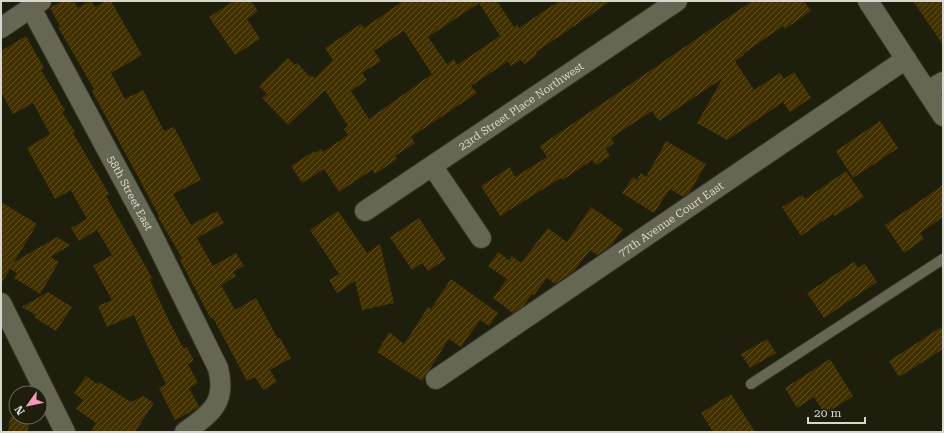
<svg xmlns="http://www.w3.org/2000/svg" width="944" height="433" font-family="'Roboto Serif',serif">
<defs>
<pattern id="building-hatch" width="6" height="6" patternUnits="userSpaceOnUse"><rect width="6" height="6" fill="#423100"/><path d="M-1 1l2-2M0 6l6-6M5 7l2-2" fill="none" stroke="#5d4e24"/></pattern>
</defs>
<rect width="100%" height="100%" fill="#1e1e0d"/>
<!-- building -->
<g fill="url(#building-hatch)" fill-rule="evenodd">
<path d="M 62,1 L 74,1 L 78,8 L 91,1 L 95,7 L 106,1 L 111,1 L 142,55 L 111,73 L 125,99 L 143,90 L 164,131 L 174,127 L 201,180 L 173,194 L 191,225 L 217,211 L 224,223 L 197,238 L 213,266 L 236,253 L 244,266 L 233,272 L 236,276 L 221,285 L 235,310 L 256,298 L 278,339 L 280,338 L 291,358 L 270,370 L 277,382 L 263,390 L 255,377 L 247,381 L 213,318 L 211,319 L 180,260 L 182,258 L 158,217 L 159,216 L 92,91 L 94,89 L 58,27 L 60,26 L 50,8 Z"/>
<path d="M 234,1 L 251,1 L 258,11 L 247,19 L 260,39 L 235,55 L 209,17 Z"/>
<path d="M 403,1 L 497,1 L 514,27 L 517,25 L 519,28 L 559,1 L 611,1 L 536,52 L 537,55 L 524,64 L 521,60 L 511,66 L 508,61 L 471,86 L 477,93 L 411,137 L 415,143 L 395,156 L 397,159 L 375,174 L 372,170 L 339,192 L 324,169 L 302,183 L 291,166 L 314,151 L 315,153 L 321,149 L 323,152 L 348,135 L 344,129 L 348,126 L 325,90 L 288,125 L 262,98 L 267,94 L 259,86 L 288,58 L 295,65 L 297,63 L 310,77 L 311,75 L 315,78 L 333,60 L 325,48 L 361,24 L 364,28 ZM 479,3 L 500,36 L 457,65 L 454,59 L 447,64 L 428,37 ZM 404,31 L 432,74 L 369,119 L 351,91 L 367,80 L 362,73 L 381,61 L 374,51 Z"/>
<path d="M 752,1 L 804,1 L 811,11 L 785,29 L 783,26 L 743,54 L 744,55 L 735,61 L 754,90 L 780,73 L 784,79 L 794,72 L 811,98 L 790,112 L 783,102 L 727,140 L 697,123 L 723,78 L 659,121 L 652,111 L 611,138 L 614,143 L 606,149 L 610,156 L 596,165 L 592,160 L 563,180 L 561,178 L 500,216 L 481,186 L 510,167 L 515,177 L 547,157 L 540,146 Z"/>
<path d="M 913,1 L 943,1 L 943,45 Z"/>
<path d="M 26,36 L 44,68 L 41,70 L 65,110 L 62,112 L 75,132 L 73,133 L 109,194 L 106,196 L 152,278 L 150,280 L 170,323 L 184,349 L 187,347 L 194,361 L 188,364 L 198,383 L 189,388 L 199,407 L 175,420 L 159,388 L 166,384 L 146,343 L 134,315 L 107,327 L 98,306 L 112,300 L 93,266 L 112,255 L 97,230 L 79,241 L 71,228 L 87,219 L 71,190 L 55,199 L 27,148 L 50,134 L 33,103 L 13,114 L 1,92 L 1,51 Z"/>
<path d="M 880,121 L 898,148 L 853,178 L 836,151 Z"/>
<path d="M 666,141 L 706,164 L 689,193 L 683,197 L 670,189 L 654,213 L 622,193 L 633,177 L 637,180 L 641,173 L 646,177 Z"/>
<path d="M 846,171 L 864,197 L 835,216 L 833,214 L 801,236 L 782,207 L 802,195 L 805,199 Z"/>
<path d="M 943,185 L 943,217 L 920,233 L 924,239 L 904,253 L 885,225 Z"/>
<path d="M 1,202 L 37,224 L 14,262 L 57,237 L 70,245 L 51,257 L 59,262 L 40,294 L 14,278 L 17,273 L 10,269 L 1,284 Z"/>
<path d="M 591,207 L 623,229 L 611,246 L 597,255 L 590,250 L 574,271 L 555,284 L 547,278 L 534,295 L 532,294 L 523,306 L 513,313 L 493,298 L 507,279 L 488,266 L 498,252 L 509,260 L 512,256 L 521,263 L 548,228 L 567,242 Z"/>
<path d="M 338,211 L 367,253 L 380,244 L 394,303 L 362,310 L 355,281 L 337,293 L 329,280 L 339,274 L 310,230 Z"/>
<path d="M 419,218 L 446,259 L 428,271 L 422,263 L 412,270 L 390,237 Z"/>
<path d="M 854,262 L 858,268 L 865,264 L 877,282 L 824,318 L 807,293 Z"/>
<path d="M 451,279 L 498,313 L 489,326 L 480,320 L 461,347 L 449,339 L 422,381 L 377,352 L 389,332 L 404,344 L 428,307 L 431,309 Z"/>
<path d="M 48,292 L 72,307 L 56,331 L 34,317 L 36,315 L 22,307 Z"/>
<path d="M 943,326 L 943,349 L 899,377 L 889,361 Z"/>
<path d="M 767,339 L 776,353 L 750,368 L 741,354 Z"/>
<path d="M 830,359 L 853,396 L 825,414 L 814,397 L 797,408 L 785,388 Z"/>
<path d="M 86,376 L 97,384 L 99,382 L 131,402 L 143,396 L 154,403 L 135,432 L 91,432 L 96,423 L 76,409 L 83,400 L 74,393 Z"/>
<path d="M 731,394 L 755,432 L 713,432 L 701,413 Z"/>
<path d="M 10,417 L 29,417 L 28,432 L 8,432 Z"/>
</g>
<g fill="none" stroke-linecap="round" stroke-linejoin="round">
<!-- service casing -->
<g stroke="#36362d" stroke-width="12">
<path id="service" d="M 751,384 L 943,259"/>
</g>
<!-- minor casing -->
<g stroke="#36362d" stroke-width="22">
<g id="minor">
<path d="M 868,1 L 943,116"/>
<path id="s1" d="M 31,8 L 148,226 L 218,368 C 227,403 211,413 185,432"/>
<path d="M 1,28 L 41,1"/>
<path d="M 927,91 L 943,82"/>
<path d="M 433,167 L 481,238"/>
<path id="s2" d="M 365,211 L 677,1"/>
<path d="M 1,303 L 65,432"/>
<path id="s3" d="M 436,379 L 906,59"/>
</g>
</g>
<!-- service -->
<use href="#service" stroke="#666753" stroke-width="10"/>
<!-- minor -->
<use href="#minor" stroke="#666753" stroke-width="20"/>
</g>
<g text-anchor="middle" stroke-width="3" stroke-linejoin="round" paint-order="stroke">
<!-- street labels -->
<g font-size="11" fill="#d7d8cd" stroke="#1e1e0d">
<text dy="4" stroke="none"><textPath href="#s2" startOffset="188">23rd Street Place Northwest</textPath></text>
<text dy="4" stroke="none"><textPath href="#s1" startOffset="210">58th Street East</textPath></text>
<text dy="4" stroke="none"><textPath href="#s3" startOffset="284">77th Avenue Court East</textPath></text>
</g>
</g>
<!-- border -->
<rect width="944" height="433" fill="none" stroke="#d7d8cd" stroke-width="4"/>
<!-- north arrow -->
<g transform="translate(28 405) rotate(237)"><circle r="19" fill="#1e1e0d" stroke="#68685a"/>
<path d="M0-3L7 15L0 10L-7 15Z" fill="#f19ab3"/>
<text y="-6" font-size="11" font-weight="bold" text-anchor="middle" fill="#d7d8cd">N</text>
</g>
<!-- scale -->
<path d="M808 417v6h57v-6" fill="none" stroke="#d7d8cd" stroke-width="2"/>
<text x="814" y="417" font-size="12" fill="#d7d8cd" stroke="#1e1e0d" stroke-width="3" paint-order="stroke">20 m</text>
</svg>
